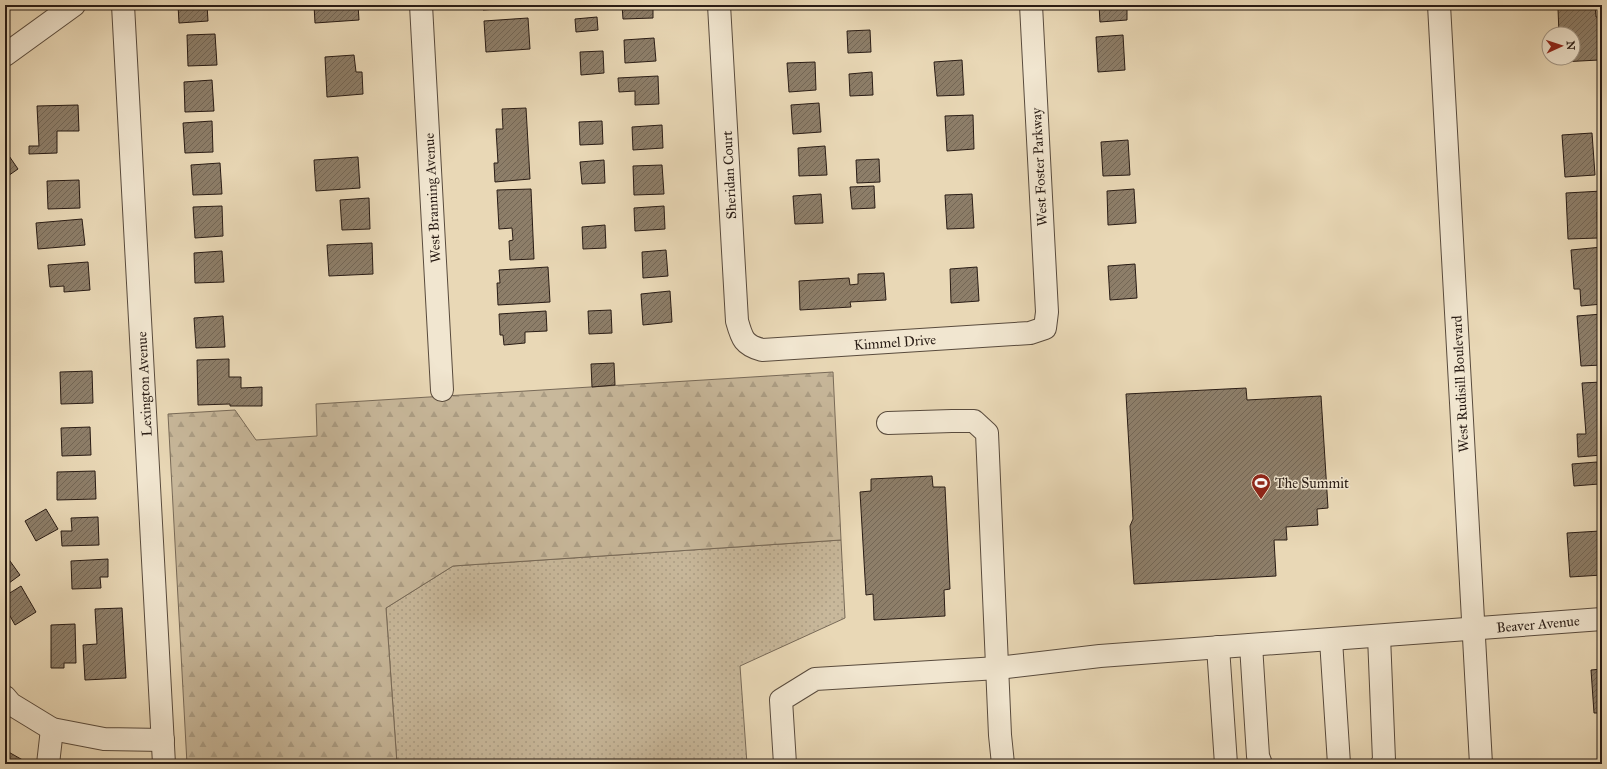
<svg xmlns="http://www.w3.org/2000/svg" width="1607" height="769" font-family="'IM FELL Great Primer',serif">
<defs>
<pattern id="grass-dots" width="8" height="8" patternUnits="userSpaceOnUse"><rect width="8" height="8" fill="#c8b89b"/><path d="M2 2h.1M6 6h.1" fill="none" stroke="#ac9e85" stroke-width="1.8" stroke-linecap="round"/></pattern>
<pattern id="forest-firs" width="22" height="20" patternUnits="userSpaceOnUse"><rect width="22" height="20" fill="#c8b89b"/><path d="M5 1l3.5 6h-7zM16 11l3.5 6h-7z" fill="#ac9e85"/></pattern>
<pattern id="building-hatch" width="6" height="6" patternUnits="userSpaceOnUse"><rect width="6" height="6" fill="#8d7e69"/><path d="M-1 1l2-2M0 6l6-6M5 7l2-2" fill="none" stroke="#736655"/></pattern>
</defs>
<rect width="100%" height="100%" fill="#e9d8b6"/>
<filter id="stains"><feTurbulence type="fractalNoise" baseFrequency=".005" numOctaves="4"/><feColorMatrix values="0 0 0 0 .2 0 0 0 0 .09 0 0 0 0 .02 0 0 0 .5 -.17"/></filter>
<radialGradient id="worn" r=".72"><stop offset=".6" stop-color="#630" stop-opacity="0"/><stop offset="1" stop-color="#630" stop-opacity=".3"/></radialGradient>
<!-- grass -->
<path fill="url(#grass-dots)" stroke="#786a58" d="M 841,540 L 845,618 L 740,666 L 747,764 L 397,764 L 386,608 L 453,566 Z"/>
<!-- forest -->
<path fill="url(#forest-firs)" stroke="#786a58" d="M 833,372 L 841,540 L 453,566 L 386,608 L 397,764 L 187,764 L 168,414 L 235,410 L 256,440 L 317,436 L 316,404 Z"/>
<!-- building -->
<g fill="url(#building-hatch)" stroke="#291c15">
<path d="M 178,5 L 207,5 L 208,21 L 179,23 Z"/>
<path d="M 314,5 L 358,5 L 359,20 L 315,23 Z"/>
<path d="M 483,5 L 527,5 L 527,7 L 483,10 Z"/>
<path d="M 622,5 L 653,5 L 653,18 L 623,19 Z"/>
<path d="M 849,5 L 869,5 L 869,8 L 849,9 Z"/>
<path d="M 1099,5 L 1127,5 L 1127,20 L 1100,22 Z"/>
<path d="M 1595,6 L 1596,17 L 1602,17 L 1602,45 L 1598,45 L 1599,60 L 1561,62 L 1560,58 L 1573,58 L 1573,34 L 1559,34 L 1558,9 Z"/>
<path d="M 597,17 L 598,30 L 576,32 L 575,19 Z"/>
<path d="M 528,18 L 530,49 L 486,52 L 484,21 Z"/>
<path d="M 870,30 L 871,52 L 848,53 L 847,31 Z"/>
<path d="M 215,34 L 217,65 L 188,66 L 187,35 Z"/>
<path d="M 1123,35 L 1125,70 L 1098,72 L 1096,37 Z"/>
<path d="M 654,38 L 656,61 L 625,63 L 624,40 Z"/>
<path d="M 603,51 L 604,73 L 581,75 L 580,52 Z"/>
<path d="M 354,55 L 356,72 L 362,72 L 363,94 L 327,97 L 325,57 Z"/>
<path d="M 962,60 L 964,95 L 937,96 L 934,62 Z"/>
<path d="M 815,62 L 816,90 L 789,92 L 787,63 Z"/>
<path d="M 872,72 L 873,95 L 850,96 L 849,74 Z"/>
<path d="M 658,76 L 659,104 L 635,105 L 635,91 L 619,92 L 618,78 Z"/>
<path d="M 212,80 L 214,111 L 185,112 L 184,82 Z"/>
<path d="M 819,103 L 821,132 L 793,134 L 791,105 Z"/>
<path d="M 78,105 L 79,131 L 57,131 L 57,153 L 29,154 L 29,146 L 39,146 L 37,106 Z"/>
<path d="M 526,108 L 530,179 L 495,182 L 494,163 L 498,163 L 496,129 L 503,129 L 502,109 Z"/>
<path d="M 973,115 L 974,149 L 947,151 L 945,116 Z"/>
<path d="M 212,121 L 213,152 L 185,153 L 183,123 Z"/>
<path d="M 602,121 L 603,144 L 580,145 L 579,122 Z"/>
<path d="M 662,125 L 663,148 L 633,150 L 632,127 Z"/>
<path d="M 1592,133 L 1595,175 L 1565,177 L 1562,135 Z"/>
<path d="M 1128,140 L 1130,175 L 1103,176 L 1101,142 Z"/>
<path d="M 825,146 L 827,175 L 799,176 L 798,148 Z"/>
<path d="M 5,150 L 18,169 L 5,178 Z"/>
<path d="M 358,157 L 360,188 L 316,191 L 314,160 Z"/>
<path d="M 879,159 L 880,182 L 857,183 L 856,160 Z"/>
<path d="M 604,160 L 605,183 L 582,184 L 580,162 Z"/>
<path d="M 220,163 L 222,194 L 193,195 L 191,165 Z"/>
<path d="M 662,165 L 664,194 L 634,195 L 633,166 Z"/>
<path d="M 79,180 L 80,208 L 48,209 L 47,181 Z"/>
<path d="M 874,186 L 875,208 L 852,209 L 850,187 Z"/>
<path d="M 531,189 L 534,259 L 510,260 L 509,241 L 513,240 L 512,228 L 499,229 L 497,190 Z"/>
<path d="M 1134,189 L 1136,223 L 1108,225 L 1107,191 Z"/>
<path d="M 1602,191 L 1602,212 L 1597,212 L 1598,238 L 1568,239 L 1566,193 Z"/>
<path d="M 821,194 L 823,223 L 795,224 L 793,196 Z"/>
<path d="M 972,194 L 974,228 L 947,229 L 945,195 Z"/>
<path d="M 369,198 L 370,229 L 342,230 L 340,200 Z"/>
<path d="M 222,206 L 223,236 L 195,238 L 193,207 Z"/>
<path d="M 664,206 L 665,229 L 635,231 L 634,208 Z"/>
<path d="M 82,219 L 85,245 L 38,249 L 36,223 Z"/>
<path d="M 605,225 L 606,248 L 583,249 L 582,227 Z"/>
<path d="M 372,243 L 373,274 L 329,276 L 327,245 Z"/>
<path d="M 1602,247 L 1602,304 L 1581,306 L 1580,289 L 1574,289 L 1571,250 Z"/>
<path d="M 666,250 L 668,276 L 643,278 L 642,252 Z"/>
<path d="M 222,251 L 224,282 L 195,283 L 194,253 Z"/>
<path d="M 88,262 L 90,290 L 64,292 L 64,286 L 50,287 L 48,265 Z"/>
<path d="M 1135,264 L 1137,298 L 1110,300 L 1108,266 Z"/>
<path d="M 548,267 L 550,302 L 498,305 L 497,283 L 500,283 L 499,270 Z"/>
<path d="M 977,267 L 979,301 L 951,303 L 950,269 Z"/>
<path d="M 884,273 L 886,300 L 850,302 L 851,307 L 800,310 L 799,281 L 849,278 L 850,285 L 858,284 L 858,274 Z"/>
<path d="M 670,291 L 672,322 L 643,325 L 641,294 Z"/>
<path d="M 611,310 L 612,333 L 589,334 L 588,311 Z"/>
<path d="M 546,311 L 547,331 L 525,332 L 525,343 L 504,345 L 503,335 L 500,335 L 499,314 Z"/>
<path d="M 1602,314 L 1602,365 L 1581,366 L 1577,316 Z"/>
<path d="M 223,316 L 225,347 L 196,348 L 194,318 Z"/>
<path d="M 229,359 L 229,377 L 241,377 L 241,388 L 262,387 L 262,406 L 230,406 L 230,404 L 198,405 L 197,360 Z"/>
<path d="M 614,363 L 615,385 L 592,387 L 591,364 Z"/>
<path d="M 92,371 L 93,403 L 61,404 L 60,372 Z"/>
<path d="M 1602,382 L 1602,455 L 1578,457 L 1577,434 L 1586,434 L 1582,383 Z"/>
<path d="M 1246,388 L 1247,400 L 1321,396 L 1328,508 L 1317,509 L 1318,525 L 1286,527 L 1287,540 L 1274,540 L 1276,576 L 1134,584 L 1130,526 L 1133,519 L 1126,394 Z"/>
<path d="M 90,427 L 91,455 L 62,456 L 61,428 Z"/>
<path d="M 1597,462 L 1599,484 L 1574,486 L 1572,464 Z"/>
<path d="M 95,471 L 96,499 L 57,500 L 57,472 Z"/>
<path d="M 932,476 L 933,487 L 945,487 L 950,589 L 944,590 L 945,616 L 874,620 L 873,594 L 866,595 L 860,492 L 871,491 L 871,479 Z"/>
<path d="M 46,509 L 58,529 L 36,541 L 25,521 Z"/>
<path d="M 98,517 L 99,545 L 62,546 L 61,531 L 72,531 L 71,518 Z"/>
<path d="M 1600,531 L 1602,575 L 1570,577 L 1567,533 Z"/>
<path d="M 5,554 L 20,575 L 5,586 Z"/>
<path d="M 108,559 L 108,577 L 100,577 L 101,588 L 72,589 L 71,561 Z"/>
<path d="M 21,586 L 36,612 L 15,625 L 5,607 L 5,596 Z"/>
<path d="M 122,608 L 126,678 L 85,680 L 83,645 L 97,644 L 95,609 Z"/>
<path d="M 75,624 L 76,663 L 64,663 L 64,668 L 51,668 L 51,625 Z"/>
<path d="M 1602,669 L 1602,713 L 1594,713 L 1591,670 Z"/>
<path d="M 5,750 L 28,763 L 27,764 L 5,764 Z"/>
</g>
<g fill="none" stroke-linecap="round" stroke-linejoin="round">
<!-- minor casing -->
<g stroke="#594b3d" stroke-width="24">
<g id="minor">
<path d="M 123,5 L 164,764"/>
<path d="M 421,5 L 442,390"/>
<path d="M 719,5 L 737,321 C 742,339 744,345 762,350 L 1030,333 L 1045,328 L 1047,312 L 1031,5"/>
<path d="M 1439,5 L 1481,764"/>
<path d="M 5,55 L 74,5"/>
<path d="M 888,423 L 952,421 L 974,421 L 987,433 L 1000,735 L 1003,764"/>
<path d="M 1379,636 L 1384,760 L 1382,764"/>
<path d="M 1331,640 L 1339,764"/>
<path d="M 1251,645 L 1258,756 L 1261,764"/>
<path d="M 1218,647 L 1226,764"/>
<path d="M 5,697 L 11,704 L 52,729 L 104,739 L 163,740"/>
<path d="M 48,764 L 52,729"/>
<path d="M 785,764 L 781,700 L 815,679 L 998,668 L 1100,656 L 1602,619"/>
</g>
</g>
<!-- minor -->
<use href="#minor" stroke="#f1e6d0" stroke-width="22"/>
</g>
<!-- icons -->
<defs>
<g id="stadium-pin" transform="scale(1)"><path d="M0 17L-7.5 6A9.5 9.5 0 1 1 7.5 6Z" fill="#8f2418" stroke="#f1e6d0"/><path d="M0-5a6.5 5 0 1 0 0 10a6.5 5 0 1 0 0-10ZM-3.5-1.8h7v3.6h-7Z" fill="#fff"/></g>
</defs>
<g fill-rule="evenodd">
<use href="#stadium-pin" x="1261" y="483"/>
</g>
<g text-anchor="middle" stroke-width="3" stroke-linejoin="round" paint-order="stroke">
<!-- street labels -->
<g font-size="14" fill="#291c15" stroke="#f1e6d0">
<text transform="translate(1039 167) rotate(-93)" y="5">West Foster Parkway</text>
<text transform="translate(729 175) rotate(-93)" y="5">Sheridan Court</text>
<text transform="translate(432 198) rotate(-93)" y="5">West Branning Avenue</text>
<text transform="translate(895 342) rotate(-4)" y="5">Kimmel Drive</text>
<text transform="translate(144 384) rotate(-93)" y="5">Lexington Avenue</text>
<text transform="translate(1460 384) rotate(-93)" y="5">West Rudisill Boulevard</text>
<text transform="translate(1538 624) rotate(-5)" y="5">Beaver Avenue</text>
</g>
<!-- poi labels -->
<g font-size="14" fill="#291c15" stroke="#f1e6d0" text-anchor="start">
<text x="1275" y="488">The Summit</text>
</g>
</g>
<!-- margin -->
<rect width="1607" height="769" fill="none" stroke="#e9d8b6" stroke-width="20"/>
<rect x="6" y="6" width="1595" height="757" fill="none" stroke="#291c15" stroke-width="2"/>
<rect x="10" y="10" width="1587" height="749" fill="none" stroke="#291c15"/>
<!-- north arrow -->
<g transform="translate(1561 46) rotate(87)"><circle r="19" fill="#f1e6d0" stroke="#a19585"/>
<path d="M0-3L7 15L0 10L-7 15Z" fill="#8f2418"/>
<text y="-6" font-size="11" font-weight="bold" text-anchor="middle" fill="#291c15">N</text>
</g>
<rect width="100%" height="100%" filter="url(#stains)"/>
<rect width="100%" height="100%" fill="url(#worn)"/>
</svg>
